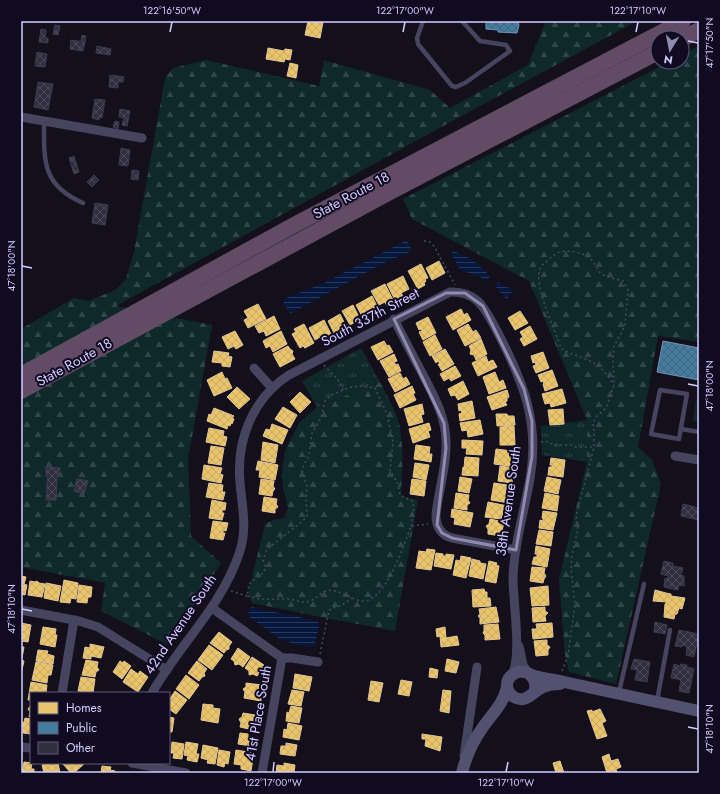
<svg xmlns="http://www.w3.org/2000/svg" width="720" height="794" font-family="Jost,sans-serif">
<defs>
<pattern id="forest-firs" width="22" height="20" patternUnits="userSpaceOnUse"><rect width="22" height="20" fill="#0f282a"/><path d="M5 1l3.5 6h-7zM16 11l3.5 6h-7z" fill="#31464a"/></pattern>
<pattern id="park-tufts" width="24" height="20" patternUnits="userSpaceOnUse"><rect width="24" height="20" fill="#0f282a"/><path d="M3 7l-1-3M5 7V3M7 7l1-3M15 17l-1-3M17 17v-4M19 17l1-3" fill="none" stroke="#31464a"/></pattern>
<pattern id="water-rules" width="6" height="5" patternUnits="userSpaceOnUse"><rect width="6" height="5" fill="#06173d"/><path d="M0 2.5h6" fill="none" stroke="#29375a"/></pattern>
<pattern id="homes-cross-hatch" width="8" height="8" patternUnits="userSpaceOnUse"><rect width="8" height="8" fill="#e9c46a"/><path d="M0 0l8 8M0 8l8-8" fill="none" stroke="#c7a964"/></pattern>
<pattern id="public-cross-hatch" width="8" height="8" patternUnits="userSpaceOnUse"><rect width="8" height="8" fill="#457b9d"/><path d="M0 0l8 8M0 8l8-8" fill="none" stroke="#43627d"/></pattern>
<pattern id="building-cross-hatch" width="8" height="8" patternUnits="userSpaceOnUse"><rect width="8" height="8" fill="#312e3f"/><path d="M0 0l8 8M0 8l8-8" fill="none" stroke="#4e4b5c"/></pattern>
</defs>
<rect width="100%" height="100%" fill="#13101c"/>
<!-- forest -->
<g fill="url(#forest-firs)">
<path d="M 546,21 L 637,21 L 412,143 L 116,306 L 212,325 L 188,459 L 191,536 L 221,563 L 168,645 L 101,611 L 105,583 L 21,567 L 21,329 L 74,298 L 89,301 L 117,289 L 126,279 L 134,252 L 165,78 L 173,68 L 206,60 L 319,86 L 324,60 L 430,90 L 450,108 L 528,65 Z"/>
<path d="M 699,46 L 699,342 L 658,336 L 638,447 L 652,460 L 661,484 L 616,684 L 569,672 L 565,655 L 559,579 L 587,462 L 587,420 L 529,281 L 412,219 L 403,199 L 669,62 L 682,62 L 682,55 Z"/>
<path d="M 380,382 C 387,395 397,413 400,428 C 404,450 402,473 401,496 L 418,500 L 395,631 L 331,619 L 252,603 L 248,593 L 265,524 L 273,520 L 284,518 L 288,509 L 283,487 L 282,472 L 285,451 L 299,423 L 317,407 Z"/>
</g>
<!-- park -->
<g fill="url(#park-tufts)">
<path d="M 361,348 L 380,382 L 317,407 L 302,381 Z"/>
<path d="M 696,400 L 699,400 L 699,422 L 693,421 Z"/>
<path d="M 587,420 L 587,462 L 542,455 L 541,426 Z"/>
</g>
<!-- water -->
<g fill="url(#water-rules)">
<path d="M 407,240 L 412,251 L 384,263 L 291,313 L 289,312 L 283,301 L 284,299 L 324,283 Z"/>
<path d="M 454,251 L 473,260 L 490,276 L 487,281 L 478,276 L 460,270 L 451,253 Z"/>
<path d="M 498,282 L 506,287 L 514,289 L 507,299 L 504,297 L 495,286 Z"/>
<path d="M 251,607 L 318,621 L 319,627 L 314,646 L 312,647 L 297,645 L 280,639 L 248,616 L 248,615 Z"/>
</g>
<!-- homes -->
<g fill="url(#homes-cross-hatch)" stroke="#e2c697">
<path d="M 308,21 L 323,22 L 320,38 L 305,35 Z"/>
<path d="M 268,48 L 284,51 L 285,49 L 292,50 L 290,60 L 285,59 L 284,62 L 266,59 Z"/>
<path d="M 290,63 L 298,65 L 296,78 L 287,76 Z"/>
<path d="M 439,261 L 445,273 L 432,280 L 426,268 Z"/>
<path d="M 421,264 L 428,278 L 425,279 L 426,281 L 424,283 L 425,285 L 418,289 L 408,271 Z"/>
<path d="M 403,276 L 409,289 L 401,293 L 403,296 L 395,300 L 387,284 Z"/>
<path d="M 385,284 L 394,302 L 387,306 L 385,302 L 379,305 L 371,291 Z"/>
<path d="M 372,296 L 378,308 L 372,311 L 371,310 L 369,311 L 370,314 L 363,318 L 356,305 Z"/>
<path d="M 258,304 L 266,319 L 248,328 L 244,320 L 248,318 L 244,311 Z"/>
<path d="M 353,305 L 358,315 L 355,317 L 357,321 L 350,325 L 342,311 Z"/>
<path d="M 461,309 L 464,315 L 467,313 L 471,320 L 453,330 L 446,317 Z"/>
<path d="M 520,311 L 528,323 L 515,330 L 508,318 Z"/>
<path d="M 340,314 L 346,326 L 334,333 L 328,321 Z"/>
<path d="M 274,316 L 280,329 L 266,336 L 264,331 L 259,333 L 255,326 Z"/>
<path d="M 428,317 L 436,333 L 423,340 L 419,332 L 422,331 L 421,329 L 419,330 L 416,323 Z"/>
<path d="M 324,320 L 331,334 L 321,339 L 320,337 L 315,340 L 309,328 Z"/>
<path d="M 304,324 L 314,343 L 305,348 L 303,346 L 300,348 L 292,334 L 296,332 L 294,329 Z"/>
<path d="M 468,324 L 473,332 L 476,330 L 481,338 L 465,346 L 457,330 Z"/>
<path d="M 530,326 L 537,339 L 524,346 L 520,339 L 523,337 L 520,332 Z"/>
<path d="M 235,331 L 243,345 L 236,349 L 234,346 L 228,349 L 222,337 Z"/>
<path d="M 281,331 L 287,344 L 273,352 L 270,346 L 266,348 L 263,341 Z"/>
<path d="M 435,335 L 442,349 L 430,356 L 423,342 Z"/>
<path d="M 481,339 L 487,354 L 476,360 L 474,355 L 470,354 L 471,350 L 469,346 Z"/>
<path d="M 384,341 L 387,346 L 389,345 L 393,352 L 378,360 L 371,347 Z"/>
<path d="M 288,346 L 290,349 L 293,351 L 292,354 L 295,359 L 280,367 L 273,354 Z"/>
<path d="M 445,349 L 454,364 L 442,371 L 438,364 L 440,364 L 438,361 L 436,363 L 432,356 Z"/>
<path d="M 214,351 L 229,353 L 228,356 L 232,357 L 230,367 L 222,366 L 222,363 L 212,362 Z"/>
<path d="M 543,352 L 549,368 L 536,373 L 533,366 L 536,365 L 535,362 L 533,363 L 531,356 Z"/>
<path d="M 394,354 L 397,361 L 394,362 L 396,365 L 398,364 L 401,371 L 389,377 L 380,361 Z"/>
<path d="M 486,356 L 488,362 L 493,360 L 497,367 L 478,376 L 472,363 Z"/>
<path d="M 455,366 L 461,376 L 451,381 L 449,378 L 444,381 L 440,374 Z"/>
<path d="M 552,370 L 558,386 L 545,391 L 543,384 L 544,384 L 543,381 L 541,382 L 538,375 Z"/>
<path d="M 222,372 L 225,379 L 227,378 L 232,388 L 214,396 L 207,380 Z"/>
<path d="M 495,372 L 499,382 L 503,380 L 506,388 L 489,394 L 483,377 Z"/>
<path d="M 400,373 L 403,379 L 406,377 L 410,384 L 395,392 L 388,379 Z"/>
<path d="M 463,381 L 469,394 L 458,400 L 455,395 L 451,396 L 448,389 Z"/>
<path d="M 412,386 L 415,393 L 413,394 L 416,400 L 400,408 L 394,395 Z"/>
<path d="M 237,387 L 250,399 L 239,409 L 227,397 Z"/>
<path d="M 562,389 L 566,403 L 551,407 L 550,403 L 545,404 L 542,394 Z"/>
<path d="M 507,390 L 509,397 L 507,398 L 507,401 L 505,402 L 507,405 L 492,410 L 487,397 Z"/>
<path d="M 300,392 L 311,402 L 300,413 L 290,402 Z"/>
<path d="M 472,401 L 475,418 L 460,421 L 459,414 L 462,413 L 461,410 L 459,411 L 458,404 Z"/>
<path d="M 422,404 L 424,414 L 421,415 L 423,422 L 409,426 L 404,409 Z"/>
<path d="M 283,407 L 297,415 L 290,428 L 275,419 Z"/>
<path d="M 214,408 L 234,416 L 232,418 L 234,419 L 232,424 L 231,423 L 230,426 L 228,425 L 227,429 L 207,421 L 209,414 L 211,415 Z"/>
<path d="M 563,409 L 564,424 L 550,425 L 548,410 Z"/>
<path d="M 496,414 L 507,414 L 508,416 L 514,416 L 515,425 L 497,426 Z"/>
<path d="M 480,420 L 483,434 L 468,437 L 467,430 L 462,431 L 460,423 Z"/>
<path d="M 429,423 L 431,430 L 428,431 L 430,437 L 413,443 L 409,429 Z"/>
<path d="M 272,424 L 288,430 L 282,444 L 263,436 L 266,429 L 270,430 Z"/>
<path d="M 514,426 L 515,445 L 500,445 L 500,427 Z"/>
<path d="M 209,428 L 224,431 L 223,436 L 227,437 L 225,446 L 206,442 Z"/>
<path d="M 462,440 L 483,441 L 482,455 L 466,454 L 467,448 L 462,448 Z"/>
<path d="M 263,442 L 278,445 L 275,463 L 261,460 Z"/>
<path d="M 416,445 L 430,447 L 429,454 L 432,454 L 431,462 L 414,459 Z"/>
<path d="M 211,446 L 224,448 L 221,465 L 208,463 Z"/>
<path d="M 496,449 L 512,451 L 511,456 L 516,457 L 515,467 L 494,464 Z"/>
<path d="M 465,457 L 479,458 L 478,476 L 462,475 L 463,467 L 464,468 Z"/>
<path d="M 551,458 L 565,460 L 563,477 L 548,475 L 549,467 L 552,467 L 552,465 L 550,465 Z"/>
<path d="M 258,461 L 278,465 L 275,480 L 259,477 L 260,470 L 256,470 Z"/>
<path d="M 415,463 L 429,465 L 426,480 L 413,477 Z"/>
<path d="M 204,465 L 222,468 L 220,474 L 223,475 L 221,483 L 202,479 Z"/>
<path d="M 500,466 L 514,468 L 512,483 L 498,481 Z"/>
<path d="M 460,477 L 472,479 L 469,493 L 458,491 Z"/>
<path d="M 547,477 L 561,480 L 558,494 L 544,491 Z"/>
<path d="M 261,479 L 274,481 L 273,486 L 275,489 L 273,491 L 272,496 L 259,494 Z"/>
<path d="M 412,479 L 426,481 L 424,496 L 410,494 Z"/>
<path d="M 209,483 L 223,485 L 222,492 L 225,492 L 223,500 L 206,497 Z"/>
<path d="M 494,483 L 507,485 L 505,495 L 510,496 L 509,503 L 491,500 Z"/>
<path d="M 456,493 L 469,495 L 468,500 L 470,503 L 467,505 L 467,510 L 454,508 Z"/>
<path d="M 545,493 L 559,496 L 557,511 L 542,508 Z"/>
<path d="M 264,497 L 277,499 L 276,504 L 278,507 L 275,509 L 275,513 L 262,511 Z"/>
<path d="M 212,500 L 226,503 L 225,510 L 222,510 L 222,513 L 224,513 L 222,520 L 209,518 Z"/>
<path d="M 488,502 L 508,506 L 507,513 L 503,513 L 501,519 L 485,517 Z"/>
<path d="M 452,509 L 473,513 L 470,527 L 454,524 L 455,518 L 451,517 Z"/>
<path d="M 543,511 L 557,513 L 553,530 L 539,528 L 540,520 L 543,521 L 543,518 L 542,518 Z"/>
<path d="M 490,519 L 504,522 L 501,536 L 488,534 L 488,529 L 486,526 L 489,524 Z"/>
<path d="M 213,521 L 228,523 L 226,531 L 223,530 L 223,533 L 225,533 L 223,540 L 210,538 Z"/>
<path d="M 539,530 L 553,532 L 551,546 L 536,544 Z"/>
<path d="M 536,546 L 550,549 L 547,567 L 532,564 L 534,557 L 537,557 L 537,554 L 535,554 Z"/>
<path d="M 427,549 L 435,550 L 431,570 L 416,568 L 419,551 L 426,552 Z"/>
<path d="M 436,553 L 443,554 L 443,556 L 446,556 L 446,554 L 454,555 L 451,569 L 434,566 Z"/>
<path d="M 461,556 L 471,558 L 466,578 L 453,575 L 456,560 L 460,561 Z"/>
<path d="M 472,559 L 480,561 L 480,563 L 486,564 L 483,579 L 469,576 Z"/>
<path d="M 489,561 L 497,563 L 496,565 L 499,566 L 496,583 L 485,581 Z"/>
<path d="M 532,567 L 545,568 L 544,573 L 546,576 L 544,579 L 543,583 L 530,581 Z"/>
<path d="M 21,576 L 26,577 L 24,584 L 27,585 L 25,595 L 21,594 Z"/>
<path d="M 64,580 L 78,583 L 76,599 L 71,598 L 70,603 L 60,602 Z"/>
<path d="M 30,581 L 35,582 L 37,581 L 39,583 L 45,584 L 42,597 L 28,595 Z"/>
<path d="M 46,583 L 61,586 L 58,601 L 44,598 Z"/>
<path d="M 79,585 L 92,587 L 91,597 L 88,597 L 87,603 L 77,602 Z"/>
<path d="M 548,586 L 549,605 L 532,606 L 530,588 Z"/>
<path d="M 484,589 L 485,592 L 487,592 L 487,598 L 490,598 L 491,606 L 473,607 L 472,590 Z"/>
<path d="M 655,590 L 666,593 L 671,594 L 671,596 L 685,598 L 682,609 L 679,608 L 677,614 L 675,614 L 674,619 L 664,617 L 665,604 L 667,602 L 653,601 Z"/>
<path d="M 496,607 L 499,622 L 480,624 L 480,618 L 478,616 L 480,614 L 479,609 Z"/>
<path d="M 545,607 L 545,611 L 548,613 L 545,616 L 546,621 L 533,622 L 532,608 Z"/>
<path d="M 21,623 L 31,625 L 28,642 L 21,641 Z"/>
<path d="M 552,623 L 553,637 L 533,639 L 532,629 L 537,629 L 536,624 Z"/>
<path d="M 498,624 L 500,639 L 485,640 L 485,635 L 483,633 L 484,631 L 484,625 Z"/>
<path d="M 43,627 L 56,629 L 55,635 L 57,635 L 55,647 L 40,644 Z"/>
<path d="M 445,627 L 446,638 L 457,636 L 459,645 L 441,647 L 440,636 L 437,637 L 436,629 Z"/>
<path d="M 219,632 L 232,642 L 229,646 L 229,649 L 226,650 L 224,653 L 210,643 Z"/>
<path d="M 547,640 L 547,645 L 550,647 L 548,650 L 548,655 L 536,656 L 534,641 Z"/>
<path d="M 90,644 L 104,647 L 101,658 L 91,656 L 91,659 L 83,658 L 85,647 L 90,648 Z"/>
<path d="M 209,645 L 223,655 L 212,670 L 198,660 Z"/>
<path d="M 21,647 L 24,647 L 22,658 L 21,658 Z"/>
<path d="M 238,648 L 250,657 L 243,667 L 239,664 L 235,665 L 234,661 L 231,659 Z"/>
<path d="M 38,650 L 48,651 L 47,654 L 54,656 L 53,664 L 36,661 Z"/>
<path d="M 252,657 L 264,665 L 257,676 L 253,674 L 249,675 L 249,671 L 245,668 Z"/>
<path d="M 447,659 L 459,662 L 456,673 L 445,671 Z"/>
<path d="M 21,660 L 24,661 L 21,674 Z"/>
<path d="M 86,660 L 98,662 L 97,667 L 99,670 L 96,672 L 95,677 L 82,675 Z"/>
<path d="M 120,661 L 123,663 L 124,661 L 131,666 L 122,679 L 113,672 Z"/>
<path d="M 197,661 L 207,669 L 204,673 L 205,676 L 202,677 L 199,681 L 188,673 Z"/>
<path d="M 36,662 L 53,665 L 51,675 L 48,675 L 47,683 L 32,680 Z"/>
<path d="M 430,668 L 438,670 L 437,678 L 429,677 Z"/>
<path d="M 131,669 L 138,674 L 140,671 L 148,677 L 138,692 L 123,682 Z"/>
<path d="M 295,674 L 312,677 L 309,691 L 293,688 Z"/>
<path d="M 186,675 L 199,685 L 189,699 L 176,689 Z"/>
<path d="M 81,677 L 95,679 L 93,693 L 78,691 Z"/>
<path d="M 401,680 L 412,682 L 409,696 L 398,694 Z"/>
<path d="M 371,681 L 383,683 L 379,702 L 368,700 Z"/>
<path d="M 31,682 L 47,685 L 46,693 L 31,693 L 31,700 L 28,700 Z"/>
<path d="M 246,683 L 262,685 L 261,701 L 244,698 L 245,692 L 243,689 L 246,687 Z"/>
<path d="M 292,690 L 304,692 L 301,706 L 288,704 Z"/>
<path d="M 443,690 L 451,691 L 449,713 L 440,711 Z"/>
<path d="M 175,691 L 187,700 L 176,714 L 169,709 L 169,700 Z"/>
<path d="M 203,704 L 213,705 L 213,708 L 220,709 L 218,723 L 201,720 Z"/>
<path d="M 31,705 L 31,717 L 29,717 L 30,712 L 28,709 Z"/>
<path d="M 291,706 L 302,708 L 299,723 L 286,721 L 287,712 L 289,713 Z"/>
<path d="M 600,709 L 606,721 L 602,723 L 607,736 L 597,739 L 587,711 L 592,710 L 592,712 Z"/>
<path d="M 243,713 L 255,715 L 253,730 L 240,727 L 241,723 L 239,719 L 242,717 Z"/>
<path d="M 169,717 L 174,718 L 172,732 L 169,732 Z"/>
<path d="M 25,718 L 31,719 L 31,734 L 23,733 L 23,727 L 21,724 L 24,722 Z"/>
<path d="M 288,723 L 302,726 L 299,740 L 283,737 L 284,729 L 287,730 Z"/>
<path d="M 240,733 L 248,734 L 248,737 L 252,738 L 251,746 L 238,744 Z"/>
<path d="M 422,734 L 442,737 L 440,751 L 425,746 L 426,739 L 422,739 Z"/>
<path d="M 172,742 L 184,744 L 182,759 L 173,758 L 174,753 L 171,753 Z"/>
<path d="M 186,742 L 198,744 L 196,754 L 199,754 L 197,762 L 187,760 L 188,756 L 184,755 Z"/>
<path d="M 286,743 L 297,745 L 295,756 L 280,754 L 281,746 L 286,746 Z"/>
<path d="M 203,745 L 218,748 L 215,764 L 207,763 L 208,760 L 201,758 Z"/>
<path d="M 219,750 L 230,752 L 228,764 L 225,763 L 224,767 L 217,765 Z"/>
<path d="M 236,750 L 254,753 L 251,771 L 241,769 L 241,765 L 234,764 Z"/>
<path d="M 609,754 L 611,761 L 618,759 L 621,767 L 616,769 L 617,773 L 607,773 L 602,757 Z"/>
<path d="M 560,761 L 564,773 L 556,773 L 553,763 Z"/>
<path d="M 24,762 L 32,763 L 31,769 L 34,769 L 34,773 L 22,773 Z"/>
<path d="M 49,763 L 58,763 L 60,773 L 44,773 L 42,765 Z"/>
<path d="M 62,763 L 85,763 L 74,773 L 71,773 Z"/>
<path d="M 284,763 L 295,765 L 294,773 L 276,773 L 277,765 L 284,766 Z"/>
<path d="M 102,766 L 111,767 L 110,770 L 115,771 L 115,773 L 101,773 Z"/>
</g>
<!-- public -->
<g fill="url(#public-cross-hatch)" stroke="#7093ba">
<path d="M 486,21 L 518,21 L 519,25 L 517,33 L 498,32 L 498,30 L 486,29 Z"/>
<path d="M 663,341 L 699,348 L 699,380 L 657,372 Z"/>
</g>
<!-- building -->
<g fill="url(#building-cross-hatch)" stroke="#3e3a51">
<path d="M 55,25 L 60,26 L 58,35 L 53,34 Z"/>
<path d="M 41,29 L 46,30 L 45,38 L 48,38 L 48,43 L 39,42 Z"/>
<path d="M 82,35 L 86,36 L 85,42 L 81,41 Z"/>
<path d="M 71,40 L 85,42 L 83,51 L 70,49 Z"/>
<path d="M 97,46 L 111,49 L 110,55 L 96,53 Z"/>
<path d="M 37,52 L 47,54 L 45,67 L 35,66 Z"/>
<path d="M 110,75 L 124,77 L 123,82 L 118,82 L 118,88 L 109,87 Z"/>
<path d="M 38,82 L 53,84 L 48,110 L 34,107 Z"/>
<path d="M 95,99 L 105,100 L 102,118 L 99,117 L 99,120 L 92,118 Z"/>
<path d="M 120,109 L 130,111 L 127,126 L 122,125 L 124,118 L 119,117 Z"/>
<path d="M 115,121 L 119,122 L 118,129 L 113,127 Z"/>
<path d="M 121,148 L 130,150 L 128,166 L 119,165 Z"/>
<path d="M 74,156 L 79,172 L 74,174 L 69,158 Z"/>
<path d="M 132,170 L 139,171 L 138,180 L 131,179 Z"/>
<path d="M 94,175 L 99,180 L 92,187 L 87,182 Z"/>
<path d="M 95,203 L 108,205 L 105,225 L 92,223 Z"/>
<path d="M 46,467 L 60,468 L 59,477 L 57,477 L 56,500 L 46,500 L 48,476 L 46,476 Z"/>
<path d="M 77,479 L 88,481 L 84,494 L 74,491 Z"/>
<path d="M 683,504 L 699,508 L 699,520 L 681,516 Z"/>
<path d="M 664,561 L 673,563 L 673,566 L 683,568 L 681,575 L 684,576 L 684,586 L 679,585 L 678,590 L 664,587 L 665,578 L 667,579 L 668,576 L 661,574 Z"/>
<path d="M 655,622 L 667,625 L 665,634 L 654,632 Z"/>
<path d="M 679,630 L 699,634 L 694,657 L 686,655 L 687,648 L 686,646 L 682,645 L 682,647 L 675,646 Z"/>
<path d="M 634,659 L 650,662 L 647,682 L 635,680 L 637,670 L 631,669 Z"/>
<path d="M 674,664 L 680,666 L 681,664 L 687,665 L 687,667 L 694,669 L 689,693 L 679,691 L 681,680 L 671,678 Z"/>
</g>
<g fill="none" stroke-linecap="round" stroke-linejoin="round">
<!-- path -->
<g stroke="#414e5d" stroke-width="1.5" stroke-dasharray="2 3" stroke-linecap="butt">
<path d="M 424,241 L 430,242 L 434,246 L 455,285"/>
<path d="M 324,365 C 332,375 339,377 343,390"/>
<path d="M 541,442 L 545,441 L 555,445 L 571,445 L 576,447 L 594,447"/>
<path d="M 411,526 L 414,507 L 412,501 L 400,495 L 398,484 L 390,470 L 393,442 L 387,414 L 375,388 L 360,386 L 352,387 L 343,390 L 331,395 L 325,401 L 321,418 L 312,433 L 309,455 L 303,467 L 302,471 L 307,486 L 306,501 L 307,516 L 303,521 L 267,549 L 263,560 L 266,568 L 263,573 L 249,584 L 247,596 C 252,597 257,599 262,599 C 271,600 280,598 289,599 C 296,600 304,604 310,601 C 316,599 320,593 326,591 C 338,588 350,599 361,601 C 385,605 404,544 411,526 L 428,524"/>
<path d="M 231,591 L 247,596"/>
<path d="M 320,654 L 329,610 L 335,607 L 341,606 L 352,598"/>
<path d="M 562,671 L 568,656 L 575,604 L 571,569 L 572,555 L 578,529 L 576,516 L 594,447 L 594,434 L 593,423 L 596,417 L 606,408 L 614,385 L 613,358 L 614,346 L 625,326 L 628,290 L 623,281 C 616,279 608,278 602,274 C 595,270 596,261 587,256 C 575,251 562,248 553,256 C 549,259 544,263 541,267 C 531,281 556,332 561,348 C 570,355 581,356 590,361 C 600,366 608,375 614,385"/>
</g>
<!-- lane -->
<g stroke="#46445e" stroke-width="4.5">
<path d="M 423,21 L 417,38 L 418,44 L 452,86 L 456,87 L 465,83 L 510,51 L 506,45 L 480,41 L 462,21"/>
<path d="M 44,121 C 44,162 42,185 83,203"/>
<path d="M 660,390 L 687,394 L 679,439 L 651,434 Z"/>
<path d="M 681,429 L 699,432"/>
<path d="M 619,692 L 644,584"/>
<path d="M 657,701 L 670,630"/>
</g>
<!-- street -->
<g stroke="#46445e" stroke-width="9">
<path d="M 21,117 L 142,138"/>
<path d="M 394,319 C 403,337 412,354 421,371 C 433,394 446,416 446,442 C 447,467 438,491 436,515 C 436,527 441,535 452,538 L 516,550"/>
<path d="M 254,368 L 272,388"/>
<path d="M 675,456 L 699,460"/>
<path d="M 212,608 L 282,658 L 292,658 L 318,662"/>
<path d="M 21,610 L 79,621 L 98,627 L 167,670"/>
<path d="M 519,646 L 523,665 L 528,673"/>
<path d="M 62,693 L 74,620"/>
<path d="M 152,693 C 179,645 221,607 239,554 C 248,528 242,508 240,482 C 236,440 253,398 289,375 L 450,292 C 478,291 485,309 497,331 C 523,381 540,422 530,479 C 524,512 514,545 513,578 C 513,601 522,656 512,675"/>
<path d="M 21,747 L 31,748"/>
<path d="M 464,756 L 477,667"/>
<path d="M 132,763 L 186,773"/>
<path d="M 262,773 L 282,658"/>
</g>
<!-- secondary -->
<g stroke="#545170" stroke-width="12">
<path d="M 531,675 C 542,679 553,679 564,682 C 609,692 654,701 699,711"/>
<path d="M 534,693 C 537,685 535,678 528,673 C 518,669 506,675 507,687 C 508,691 510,695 514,697 C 525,704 532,693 541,688 C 547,685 554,684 560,684"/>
<path d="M 462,773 C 466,756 473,741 483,727 C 492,714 504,703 507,687"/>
</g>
<!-- highway -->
<g stroke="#624b64" stroke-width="16">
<path d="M 682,39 L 699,30"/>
<path d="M 21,375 L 296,224 L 683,21"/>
<path d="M 21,391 L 390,192 L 658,52"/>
</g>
</g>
<!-- marked area -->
<path fill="none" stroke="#908ab0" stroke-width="3" stroke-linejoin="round" d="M 446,293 L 465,293 L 483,306 L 524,389 L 532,421 L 532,456 L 516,550 L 452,538 L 442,533 L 437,525 L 446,448 L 444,423 L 394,319 Z"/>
<!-- ticks -->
<path fill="none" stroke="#d3cbff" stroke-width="1.5" d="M 170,32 L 172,22M 403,32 L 405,22M 636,32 L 638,22M 688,41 L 698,43M 22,266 L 32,268M 688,384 L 698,386M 22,609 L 32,611M 688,727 L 698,729M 273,772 L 274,762M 506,772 L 508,762"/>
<g text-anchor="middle" stroke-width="4" stroke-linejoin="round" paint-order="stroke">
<!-- street labels -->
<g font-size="14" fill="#d3cbff" stroke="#100b21">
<text transform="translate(351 195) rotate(-28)" y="5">State Route 18</text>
<text transform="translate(370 317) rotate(-28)" y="5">South 337th Street</text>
<text transform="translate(74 362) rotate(-29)" y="5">State Route 18</text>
<text transform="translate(508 501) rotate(-82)" y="5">38th Avenue South</text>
<text transform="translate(180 624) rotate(-56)" y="5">42nd Avenue South</text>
<text transform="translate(258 713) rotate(-80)" y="5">41st Place South</text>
</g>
</g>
<!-- border -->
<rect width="720" height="794" fill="none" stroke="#100b21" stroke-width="44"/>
<!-- legend -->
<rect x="30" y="692" width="140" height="72" fill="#100b21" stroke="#5e587a"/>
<rect x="38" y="702" width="20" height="12" fill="#e9c46a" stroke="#5e587a"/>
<text x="66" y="712" font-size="12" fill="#d3cbff">Homes</text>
<rect x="38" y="722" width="20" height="12" fill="#457b9d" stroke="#5e587a"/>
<text x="66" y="732" font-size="12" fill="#d3cbff">Public</text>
<rect x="38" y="742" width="20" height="12" fill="#312e3f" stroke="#5e587a"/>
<text x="66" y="752" font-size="12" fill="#d3cbff">Other</text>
<!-- north arrow -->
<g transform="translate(670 50) rotate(190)"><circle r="19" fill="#100b21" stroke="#5e587a"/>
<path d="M0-3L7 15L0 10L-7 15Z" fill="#908ab0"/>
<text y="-6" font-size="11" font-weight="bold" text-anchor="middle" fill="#d3cbff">N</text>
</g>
<rect x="22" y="22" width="676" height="750" fill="none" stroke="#d3cbff" stroke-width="1.5"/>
<g font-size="10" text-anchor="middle" fill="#d3cbff">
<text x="172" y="14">122°16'50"W</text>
<text x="405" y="14">122°17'00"W</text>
<text x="638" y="14">122°17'10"W</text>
<text transform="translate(709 43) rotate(-90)" y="4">47°17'50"N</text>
<text transform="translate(11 266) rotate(-90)" y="4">47°18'00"N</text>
<text transform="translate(709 386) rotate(-90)" y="4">47°18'00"N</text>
<text transform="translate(11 609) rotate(-90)" y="4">47°18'10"N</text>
<text transform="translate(709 729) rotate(-90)" y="4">47°18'10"N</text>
<text x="273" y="786">122°17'00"W</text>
<text x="506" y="786">122°17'10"W</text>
</g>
</svg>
